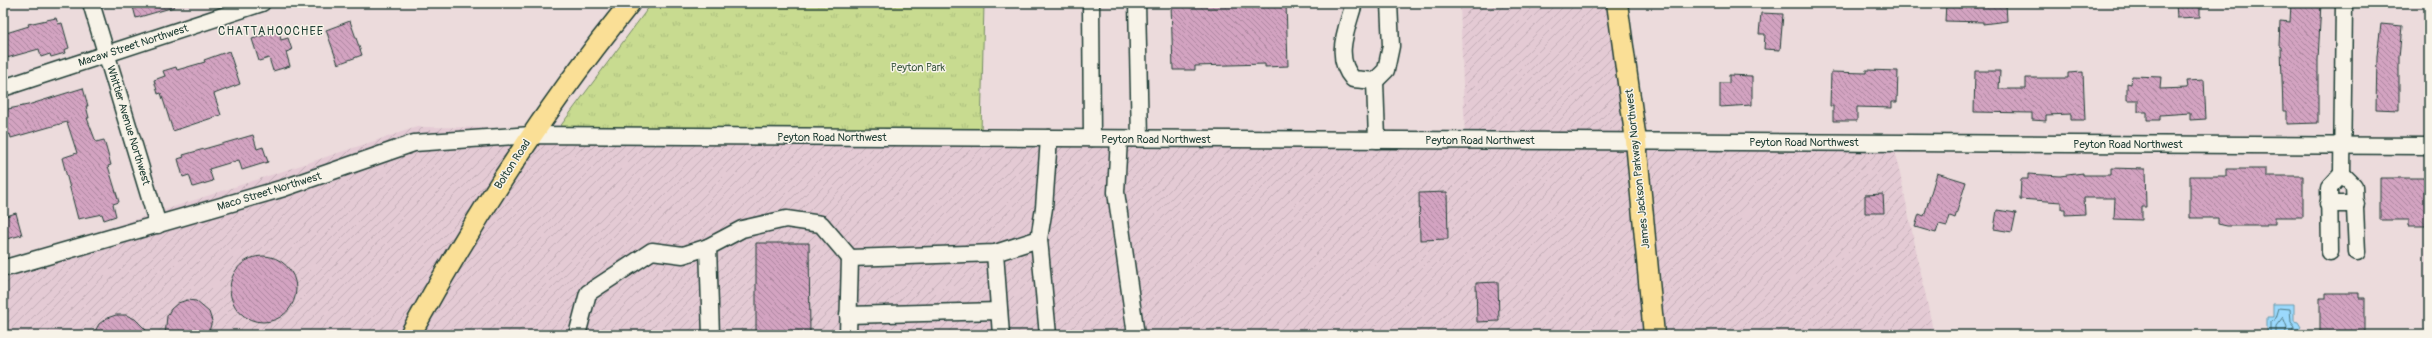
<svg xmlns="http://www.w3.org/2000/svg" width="2432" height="338" font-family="Pangolin,sans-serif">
<defs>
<pattern id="industrial-furrows" width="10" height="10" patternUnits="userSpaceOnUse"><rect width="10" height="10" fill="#e4cad4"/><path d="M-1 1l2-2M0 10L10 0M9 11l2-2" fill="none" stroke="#c3aeb7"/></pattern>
<pattern id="park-tufts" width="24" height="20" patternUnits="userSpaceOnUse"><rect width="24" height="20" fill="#c8db90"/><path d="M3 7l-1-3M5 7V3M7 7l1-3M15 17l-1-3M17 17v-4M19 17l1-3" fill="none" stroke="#abbd7d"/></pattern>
<pattern id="building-back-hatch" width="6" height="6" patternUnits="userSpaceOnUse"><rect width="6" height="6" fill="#d3a3c1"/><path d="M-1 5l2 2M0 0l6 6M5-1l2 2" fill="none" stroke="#ab869e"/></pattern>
</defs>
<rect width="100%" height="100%" fill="#ecdbdc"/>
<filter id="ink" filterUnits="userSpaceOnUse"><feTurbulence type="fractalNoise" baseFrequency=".025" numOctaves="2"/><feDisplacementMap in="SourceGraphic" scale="8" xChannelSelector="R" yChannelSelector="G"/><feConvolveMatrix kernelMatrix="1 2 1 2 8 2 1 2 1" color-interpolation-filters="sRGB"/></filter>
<g filter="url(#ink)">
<!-- industrial -->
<path fill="url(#industrial-furrows)" d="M 1460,3 L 1623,3 L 1649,141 L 1893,141 L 1934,335 L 3,335 L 3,263 L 417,127 L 1465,138 Z"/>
<!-- park -->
<path fill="url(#park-tufts)" stroke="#748c62" d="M 652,3 L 984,3 L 981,133 L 559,128 Z"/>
<!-- water -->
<path fill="#9bd9fd" stroke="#699bad" d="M 2273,304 L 2294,304 L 2294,321 L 2298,322 L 2301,327 L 2294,335 L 2267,335 L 2267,317 L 2273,317 Z"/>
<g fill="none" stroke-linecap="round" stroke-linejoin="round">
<!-- shore -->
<g stroke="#517b84" stroke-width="1">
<path d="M 2271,335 L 2271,322 L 2276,318 L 2279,308 L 2290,309 L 2291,322 L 2295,327 L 2291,335"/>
<path d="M 2276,335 L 2276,326 L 2283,317 L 2287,327 L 2285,335"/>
</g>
</g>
<!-- building -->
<g fill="url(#building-back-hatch)" stroke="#1f3d34">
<path d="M 132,3 L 174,3 L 174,7 L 136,18 Z"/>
<path d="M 1171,3 L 1286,3 L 1288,66 L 1265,67 L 1265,64 L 1195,66 L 1195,70 L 1173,70 Z"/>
<path d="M 1946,3 L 2006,3 L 2007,21 L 1983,24 L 1983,22 L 1945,21 Z"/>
<path d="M 2176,3 L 2200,3 L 2200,17 L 2177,18 Z"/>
<path d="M 2291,3 L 2321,3 L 2318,60 L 2318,123 L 2287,124 L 2287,111 L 2283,111 L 2281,47 L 2279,46 L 2280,21 L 2290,22 Z"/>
<path d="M 1761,13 L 1783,14 L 1780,50 L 1764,49 L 1765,34 L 1759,34 Z"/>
<path d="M 56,18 L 58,24 L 62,23 L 69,48 L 64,50 L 65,53 L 51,57 L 50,54 L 41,57 L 39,49 L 3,59 L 3,34 L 29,26 L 28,24 Z"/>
<path d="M 350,21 L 362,55 L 338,64 L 326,30 Z"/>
<path d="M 2381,24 L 2402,26 L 2399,57 L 2399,110 L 2376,109 L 2377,56 Z"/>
<path d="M 279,31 L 281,40 L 288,38 L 292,50 L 286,52 L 290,66 L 273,71 L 269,58 L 259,61 L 252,39 Z"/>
<path d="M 229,51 L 240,84 L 214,94 L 221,115 L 173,131 L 161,93 L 158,94 L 154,80 L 165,76 L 163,71 L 176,67 L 177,70 L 205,62 L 204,60 Z"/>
<path d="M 1866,70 L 1898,71 L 1897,102 L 1892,102 L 1892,108 L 1857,107 L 1857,121 L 1833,121 L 1833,106 L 1830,106 L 1831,72 L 1866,73 Z"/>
<path d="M 1975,71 L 2000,71 L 1999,89 L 2026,89 L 2026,78 L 2068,78 L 2068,73 L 2083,72 L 2085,120 L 2071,120 L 2071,114 L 2046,115 L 2046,121 L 2032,120 L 2032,113 L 1974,112 Z"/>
<path d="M 1729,75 L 1752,76 L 1752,105 L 1720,107 L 1720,83 L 1729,83 Z"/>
<path d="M 2132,76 L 2161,77 L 2160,89 L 2187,88 L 2186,81 L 2204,80 L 2206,119 L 2190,120 L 2190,113 L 2160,115 L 2160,120 L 2147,120 L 2147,112 L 2138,112 L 2138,100 L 2127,100 L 2127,83 L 2131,84 Z"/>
<path d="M 83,88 L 88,106 L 86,106 L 89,118 L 87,118 L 96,142 L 104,140 L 111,165 L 108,166 L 119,202 L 113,204 L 116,216 L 104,220 L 102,214 L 78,219 L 62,158 L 77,153 L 67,122 L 11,138 L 10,134 L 5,136 L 3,127 L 3,110 L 28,105 Z"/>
<path d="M 253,135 L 257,149 L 263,147 L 268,162 L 242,170 L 239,160 L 209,169 L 213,181 L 193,187 L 189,175 L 183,177 L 178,159 L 184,157 L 183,155 Z"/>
<path d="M 2111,168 L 2145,169 L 2146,207 L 2142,207 L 2142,220 L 2114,219 L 2115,198 L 2084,198 L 2085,214 L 2065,215 L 2065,209 L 2061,209 L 2061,202 L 2020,199 L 2021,179 L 2028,179 L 2028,174 L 2060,176 L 2083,173 L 2083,175 L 2111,175 Z"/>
<path d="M 2227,169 L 2266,169 L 2266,176 L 2303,176 L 2303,217 L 2275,217 L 2275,224 L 2266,224 L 2266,226 L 2227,226 L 2218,224 L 2218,218 L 2190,218 L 2190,176 L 2227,176 Z"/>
<path d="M 1937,173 L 1966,182 L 1955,218 L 1950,216 L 1947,226 L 1939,224 L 1936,233 L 1915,227 L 1919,214 L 1924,216 Z"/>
<path d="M 2380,178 L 2429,178 L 2429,226 L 2409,226 L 2409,220 L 2380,220 Z"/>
<path d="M 1447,192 L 1448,239 L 1420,240 L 1419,193 Z"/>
<path d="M 1883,194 L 1884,213 L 1865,213 L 1865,195 Z"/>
<path d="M 1997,210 L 2016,213 L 2012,232 L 1994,229 Z"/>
<path d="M 16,213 L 22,235 L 3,240 L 3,217 Z"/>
<path d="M 756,243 L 809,243 L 810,335 L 756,335 Z"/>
<circle cx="263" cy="289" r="33"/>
<path d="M 1498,282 L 1499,321 L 1477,322 L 1476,283 Z"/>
<path d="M 2326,293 L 2359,293 L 2359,298 L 2365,298 L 2365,335 L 2320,335 L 2320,298 L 2326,298 Z"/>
<path d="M 187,300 L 196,301 L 209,312 L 212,321 L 208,335 L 165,335 L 167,316 L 171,309 L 178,303 Z"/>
<path d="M 116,315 L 126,315 L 135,319 L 151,335 L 93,335 L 99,324 L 107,318 Z"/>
</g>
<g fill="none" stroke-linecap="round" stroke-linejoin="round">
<!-- minor casing -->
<g stroke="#1f3d34" stroke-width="19">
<g id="minor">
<path d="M 91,3 L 158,225"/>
<path d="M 1091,3 L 1092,138"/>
<path d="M 1137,3 L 1140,138"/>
<path d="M 1354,3 C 1347,29 1333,57 1353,79 L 1375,81 L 1386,70 L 1391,46 L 1389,3"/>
<path d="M 1375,81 L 1377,140"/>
<path d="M 3,88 L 262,3"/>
<path d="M 1119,139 L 1116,192 L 1136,335"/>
<path d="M 2342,174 L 2344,3"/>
<path d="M 2342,174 L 2354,186 L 2357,252"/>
<path d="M 2328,204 L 2356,204"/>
<path d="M 1039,239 L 1048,335"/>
<path d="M 2330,252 L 2329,188 L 2342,174"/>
<path d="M 995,253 L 1001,335"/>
<path d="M 9,267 L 284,188 L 414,143 L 531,135 L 2429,146"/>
<path d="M 848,315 L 999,311"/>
<path d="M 577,335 L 588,293 L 652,251 L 683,255 L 708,247"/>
<path d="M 711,335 L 708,247 L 742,229 L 786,219 L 821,224 L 850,258"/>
<path d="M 848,335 L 850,258 L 995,253 L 1039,239 L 1044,208 L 1049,138"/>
</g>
</g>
<!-- major casing -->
<g stroke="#1f3d34" stroke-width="23">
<g id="major">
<path d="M 1617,3 L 1636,141 L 1654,335"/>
<path d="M 410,335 C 474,218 546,107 630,3"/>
</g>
</g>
<!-- minor -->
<use href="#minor" stroke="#f7f3e8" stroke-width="16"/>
<!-- major -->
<use href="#major" stroke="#fadf96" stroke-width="20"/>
</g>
</g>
<g text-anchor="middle" stroke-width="3" stroke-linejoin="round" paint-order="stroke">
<!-- street labels -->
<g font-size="11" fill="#1f3d34" stroke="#f7f3e8">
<text transform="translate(133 45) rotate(-18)" y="4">Macaw Street Northwest</text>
<text transform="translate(129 125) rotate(73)" y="4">Whittier Avenue Northwest</text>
<text x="832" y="141">Peyton Road Northwest</text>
<text x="1156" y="143">Peyton Road Northwest</text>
<text x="1480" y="144">Peyton Road Northwest</text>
<text x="1804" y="146">Peyton Road Northwest</text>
<text x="2128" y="148">Peyton Road Northwest</text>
<text transform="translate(512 164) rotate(-57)" y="4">Bolton Road</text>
<text transform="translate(1637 169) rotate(-96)" y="4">James Jackson Parkway Northwest</text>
<text transform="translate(269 191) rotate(-17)" y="4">Maco Street Northwest</text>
</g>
<!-- park labels -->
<g font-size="11" fill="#415d46" stroke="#f7f3e8">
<text x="918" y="71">Peyton Park</text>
</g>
<!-- neighbourhood labels -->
<g font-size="12" letter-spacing="1" fill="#1f3d34" stroke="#f7f3e8">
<text x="271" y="35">CHATTAHOOCHEE</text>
</g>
</g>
<!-- margin -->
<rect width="2432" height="338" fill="none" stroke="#f7f3e8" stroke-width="16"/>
<rect x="8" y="8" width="2416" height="322" fill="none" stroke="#1f3d34" stroke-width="1.5" filter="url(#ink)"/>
</svg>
